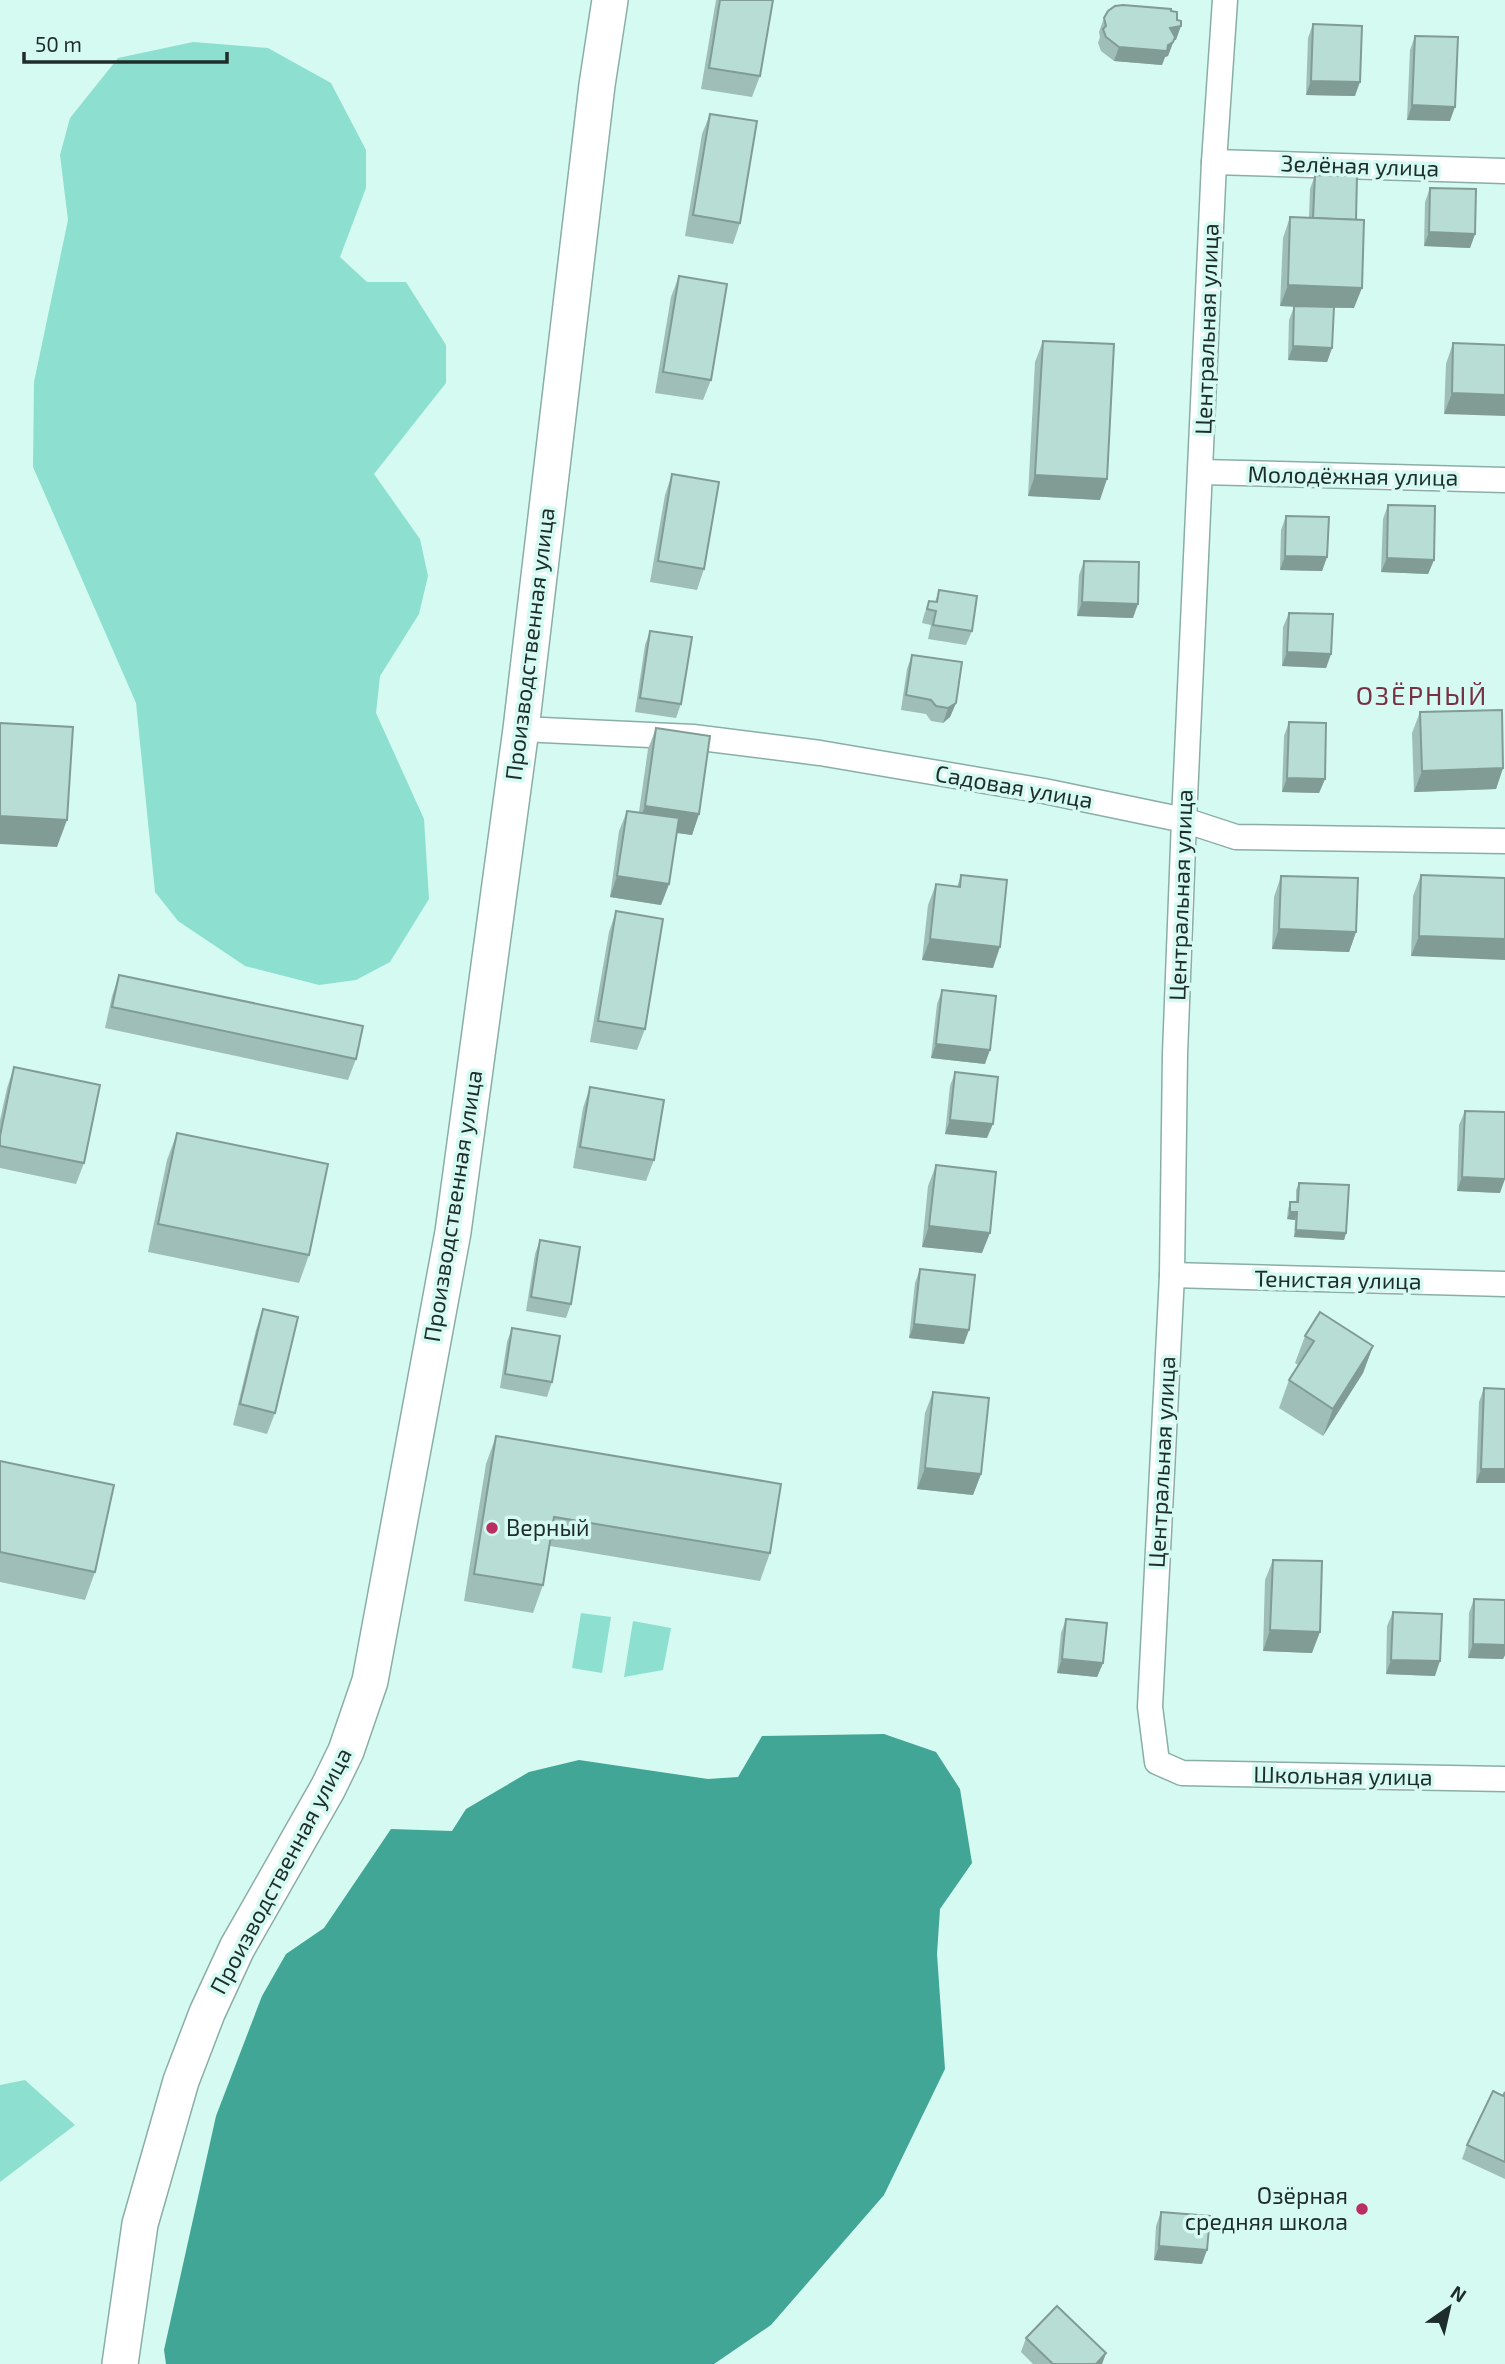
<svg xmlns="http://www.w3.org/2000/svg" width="1505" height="2364" font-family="'Exo 2',sans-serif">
<rect width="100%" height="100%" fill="#d5faf2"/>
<!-- green -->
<g fill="#8de0d0">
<path d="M 193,42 L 268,48 L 331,83 L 366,150 L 366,188 L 340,257 L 367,282 L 406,282 L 446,345 L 446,383 L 374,474 L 420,539 L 428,576 L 419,614 L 380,676 L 376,713 L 424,819 L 429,899 L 390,962 L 356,980 L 319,985 L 245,966 L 178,921 L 155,892 L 136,703 L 33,467 L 34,382 L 68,220 L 60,155 L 70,118 L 118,58 Z"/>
<path d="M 581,1613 L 611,1617 L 602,1673 L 572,1668 Z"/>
<path d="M 633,1621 L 671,1628 L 663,1670 L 624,1677 Z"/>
<path d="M 25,2080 L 75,2125 L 0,2182 L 0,2085 Z"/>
</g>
<!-- water -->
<path fill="#41a695" d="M 884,1734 L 936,1752 L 960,1789 L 972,1863 L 940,1909 L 937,1954 L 945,2069 L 884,2195 L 771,2325 L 714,2364 L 166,2364 L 164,2350 L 216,2116 L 262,1996 L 286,1954 L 324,1928 L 391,1829 L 452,1831 L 466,1809 L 529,1772 L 579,1760 L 708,1779 L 738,1777 L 762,1736 Z"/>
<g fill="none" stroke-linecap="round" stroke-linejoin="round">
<!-- street casing -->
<g stroke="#8aaea6" stroke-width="27">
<g id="street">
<path d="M 1225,0 L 1214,162 L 1184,820 L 1175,1054 L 1172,1275 L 1150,1707 L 1157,1762 L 1182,1773 L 1505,1779"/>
<path d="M 1214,162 L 1505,171"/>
<path d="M 1201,472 L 1505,480"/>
<path d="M 521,729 L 693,737 L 820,753 L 1044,791 L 1184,820 L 1236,837 L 1505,841"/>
<path d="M 1172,1275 L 1505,1284"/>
</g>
</g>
<!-- secondary casing -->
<g stroke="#8aaea6" stroke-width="38">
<path id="secondary" d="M 120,2364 L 140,2224 L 181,2081 L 207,2013 L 237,1948 L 328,1788 L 346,1751 L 370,1681 L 453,1232 L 521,729 L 597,85 L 610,0"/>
</g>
<!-- street -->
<use href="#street" stroke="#fff" stroke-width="24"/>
<!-- secondary -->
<use href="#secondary" stroke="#fff" stroke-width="35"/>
</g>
<!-- wall -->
<g fill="#9ebeb7">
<path d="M 716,0 L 773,0 L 760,76 L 752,97 L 701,89 Z"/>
<path d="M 1104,18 L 1176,40 L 1174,40 L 1168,56 L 1165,57 L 1162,65 L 1114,61 L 1101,51 L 1098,43 L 1100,37 L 1099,32 Z"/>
<path d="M 1313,24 L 1355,96 L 1306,95 L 1308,38 Z"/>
<path d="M 1415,36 L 1450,121 L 1407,120 L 1410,50 Z"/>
<path d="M 710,114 L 740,223 L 733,244 L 685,236 L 702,134 Z"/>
<path d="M 1315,175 L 1354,308 L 1334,308 L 1332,348 L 1327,362 L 1288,360 L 1289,320 L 1294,307 L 1280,306 L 1283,238 L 1290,217 L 1309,218 L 1310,189 Z"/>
<path d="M 1430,188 L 1475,234 L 1470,248 L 1424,246 L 1425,202 Z"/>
<path d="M 679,276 L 711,380 L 703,400 L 655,393 L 671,297 Z"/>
<path d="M 1043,341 L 1100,500 L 1028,496 L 1035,362 Z"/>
<path d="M 1453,343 L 1505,345 L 1444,414 L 1446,364 Z"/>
<path d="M 672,474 L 704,569 L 697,590 L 650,582 L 665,495 Z"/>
<path d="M 1388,505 L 1434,560 L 1428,574 L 1381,572 L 1383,519 Z"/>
<path d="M 1286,516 L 1327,557 L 1322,571 L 1280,570 L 1281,530 Z"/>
<path d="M 1084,561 L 1133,618 L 1077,616 L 1079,575 Z"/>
<path d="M 939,590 L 972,631 L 966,645 L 928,639 L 931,625 L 922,623 L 924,615 L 929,601 L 935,602 Z"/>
<path d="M 1289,613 L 1331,654 L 1326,668 L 1282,666 L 1283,627 Z"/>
<path d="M 650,631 L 681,704 L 676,718 L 635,712 L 645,645 Z"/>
<path d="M 912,655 L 956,703 L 950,717 L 943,723 L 931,721 L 926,714 L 901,710 L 907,669 Z"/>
<path d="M 1420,712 L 1503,768 L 1496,789 L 1414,792 L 1412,733 Z"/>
<path d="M 1289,722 L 1325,779 L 1319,793 L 1282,792 L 1284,736 Z"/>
<path d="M 656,728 L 699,814 L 692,835 L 676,833 L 669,884 L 661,905 L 610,897 L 619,831 L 627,811 L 639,812 L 648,749 Z"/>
<path d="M 961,875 L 993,968 L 922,960 L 928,905 L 936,884 L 957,887 Z"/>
<path d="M 1421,875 L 1505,878 L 1411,956 L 1413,896 Z"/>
<path d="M 1281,876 L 1356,932 L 1349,952 L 1272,949 L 1274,897 Z"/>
<path d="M 616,911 L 645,1029 L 637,1050 L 590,1042 L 609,932 Z"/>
<path d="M 119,975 L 356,1059 L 348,1080 L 105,1028 L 112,996 Z"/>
<path d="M 942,990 L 985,1064 L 931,1058 L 937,1004 Z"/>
<path d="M 14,1067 L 84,1163 L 76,1184 L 0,1168 L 0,1120 L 7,1088 Z"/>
<path d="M 955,1072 L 987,1138 L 945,1134 L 950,1086 Z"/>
<path d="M 590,1087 L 654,1160 L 646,1181 L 573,1168 L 583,1108 Z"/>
<path d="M 1465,1111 L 1500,1193 L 1457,1191 L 1459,1125 Z"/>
<path d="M 177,1133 L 309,1255 L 299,1283 L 148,1252 L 167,1160 Z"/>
<path d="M 936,1165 L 982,1253 L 922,1247 L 928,1186 Z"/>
<path d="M 1299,1183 L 1346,1233 L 1344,1240 L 1294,1237 L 1295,1220 L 1287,1219 L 1288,1209 L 1290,1202 L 1296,1202 L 1296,1190 Z"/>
<path d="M 540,1240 L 571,1304 L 566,1318 L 526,1311 L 535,1254 Z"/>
<path d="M 920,1269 L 964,1344 L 909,1338 L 915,1283 Z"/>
<path d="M 263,1309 L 275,1413 L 267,1434 L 233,1425 L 256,1330 Z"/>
<path d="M 512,1328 L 552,1382 L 547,1397 L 500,1388 L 507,1342 Z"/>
<path d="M 1305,1336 L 1373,1346 L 1363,1373 L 1323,1436 L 1279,1408 L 1289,1380 L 1298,1365 L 1295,1363 Z"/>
<path d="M 1484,1388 L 1505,1389 L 1505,1483 L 1476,1483 L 1479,1402 Z"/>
<path d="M 933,1392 L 981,1474 L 973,1495 L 917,1489 L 925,1413 Z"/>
<path d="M 496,1436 L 770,1553 L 760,1581 L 550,1546 L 543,1585 L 533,1613 L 464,1601 L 486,1464 Z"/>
<path d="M 0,1461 L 95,1572 L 85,1600 L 0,1582 Z"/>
<path d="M 1273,1560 L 1312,1653 L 1263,1651 L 1265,1580 Z"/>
<path d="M 1474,1599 L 1505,1600 L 1505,1655 L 1503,1659 L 1468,1658 L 1469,1613 Z"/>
<path d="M 1393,1612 L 1435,1676 L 1386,1674 L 1387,1626 Z"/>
<path d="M 1066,1619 L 1103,1663 L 1097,1677 L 1057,1673 L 1061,1633 Z"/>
<path d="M 1505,2092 L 1505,2179 L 1462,2159 L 1467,2145 Z"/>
<path d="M 1161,2212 L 1202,2264 L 1154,2260 L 1156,2226 Z"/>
<path d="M 1026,2338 L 1106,2353 L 1102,2364 L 1033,2364 L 1021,2352 Z"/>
</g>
<!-- shaded-wall -->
<g fill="#819b95">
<path d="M 1181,26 L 1176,40 L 1174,40 L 1168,56 L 1165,57 L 1162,65 L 1114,61 L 1119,47 L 1170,28 Z"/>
<path d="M 1311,81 L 1360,82 L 1355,96 L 1306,95 Z"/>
<path d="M 1412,105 L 1455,107 L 1450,121 L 1407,120 Z"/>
<path d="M 1429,232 L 1475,234 L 1470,248 L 1424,246 Z"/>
<path d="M 1288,285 L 1362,288 L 1354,308 L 1280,306 Z"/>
<path d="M 1293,346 L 1332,348 L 1327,362 L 1288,360 Z"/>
<path d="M 1452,393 L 1505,395 L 1505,416 L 1444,414 Z"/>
<path d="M 1035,475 L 1107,479 L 1100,500 L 1028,496 Z"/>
<path d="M 1285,556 L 1327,557 L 1322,571 L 1280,570 Z"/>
<path d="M 1387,558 L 1434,560 L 1428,574 L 1381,572 Z"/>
<path d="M 1082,602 L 1138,604 L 1133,618 L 1077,616 Z"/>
<path d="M 1287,652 L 1331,654 L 1326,668 L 1282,666 Z"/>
<path d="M 956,703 L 950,717 L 943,723 L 948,708 Z"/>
<path d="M 1503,768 L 1496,789 L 1414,792 L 1422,771 Z"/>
<path d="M 1287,778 L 1325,779 L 1319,793 L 1282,792 Z"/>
<path d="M 645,806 L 699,814 L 692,835 L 637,827 Z"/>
<path d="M 0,816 L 67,820 L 57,847 L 0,844 Z"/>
<path d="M 617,876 L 669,884 L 661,905 L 610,897 Z"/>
<path d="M 1279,929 L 1356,932 L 1349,952 L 1272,949 Z"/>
<path d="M 1419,936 L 1505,939 L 1505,960 L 1411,956 Z"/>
<path d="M 930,939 L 1000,947 L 993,968 L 922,960 Z"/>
<path d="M 936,1044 L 990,1050 L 985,1064 L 931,1058 Z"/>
<path d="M 950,1120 L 993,1124 L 987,1138 L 945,1134 Z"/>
<path d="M 1462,1177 L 1505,1179 L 1500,1193 L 1457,1191 Z"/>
<path d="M 1290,1212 L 1297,1212 L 1295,1220 L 1287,1219 Z"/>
<path d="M 929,1226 L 990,1233 L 982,1253 L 922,1247 Z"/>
<path d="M 1296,1230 L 1346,1233 L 1344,1240 L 1294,1237 Z"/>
<path d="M 914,1324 L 969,1330 L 964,1344 L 909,1338 Z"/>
<path d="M 1373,1346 L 1363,1373 L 1323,1436 L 1333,1409 Z"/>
<path d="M 925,1468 L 981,1474 L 973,1495 L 917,1489 Z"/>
<path d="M 1481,1469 L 1505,1469 L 1505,1483 L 1476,1483 Z"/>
<path d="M 1270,1630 L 1320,1632 L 1312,1653 L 1263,1651 Z"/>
<path d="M 1473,1644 L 1505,1645 L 1505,1655 L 1503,1659 L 1468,1658 Z"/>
<path d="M 1062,1659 L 1103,1663 L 1097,1677 L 1057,1673 Z"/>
<path d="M 1391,1660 L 1440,1661 L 1435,1676 L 1386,1674 Z"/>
<path d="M 1159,2246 L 1207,2250 L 1202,2264 L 1154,2260 Z"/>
<path d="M 1106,2353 L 1102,2364 L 1096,2364 Z"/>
</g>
<!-- building -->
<g fill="#b8ddd5" stroke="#819b95" stroke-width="2">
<path d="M 720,0 L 773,0 L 760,76 L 709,68 Z"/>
<path d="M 1123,5 L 1171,9 L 1171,11 L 1177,12 L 1177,20 L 1181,21 L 1181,26 L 1170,28 L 1175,37 L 1173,42 L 1168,45 L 1167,51 L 1119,47 L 1106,37 L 1103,29 L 1106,26 L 1104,18 L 1108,11 L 1115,6 Z"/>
<path d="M 1313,24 L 1362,26 L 1360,82 L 1311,81 Z"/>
<path d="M 1415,36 L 1458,37 L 1455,107 L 1412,105 Z"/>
<path d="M 710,114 L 757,121 L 740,223 L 693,215 Z"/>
<path d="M 1315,175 L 1357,176 L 1356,220 L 1313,218 Z"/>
<path d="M 1430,188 L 1476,189 L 1475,234 L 1429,232 Z"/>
<path d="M 1290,217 L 1364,220 L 1362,288 L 1288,285 Z"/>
<path d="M 679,276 L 727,284 L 711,380 L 663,372 Z"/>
<path d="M 1294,306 L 1334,307 L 1332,348 L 1293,346 Z"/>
<path d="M 1043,341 L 1114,344 L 1107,479 L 1035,475 Z"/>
<path d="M 1453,343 L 1505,345 L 1505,395 L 1452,393 Z"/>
<path d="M 672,474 L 719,482 L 704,569 L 658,561 Z"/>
<path d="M 1388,505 L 1435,506 L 1434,560 L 1387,558 Z"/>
<path d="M 1286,516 L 1329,517 L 1327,557 L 1285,556 Z"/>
<path d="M 1084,561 L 1139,562 L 1138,604 L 1082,602 Z"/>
<path d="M 939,590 L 977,596 L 972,631 L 933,625 L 936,611 L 927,609 L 929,601 L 937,602 Z"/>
<path d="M 1289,613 L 1333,614 L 1331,654 L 1287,652 Z"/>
<path d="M 650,631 L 692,637 L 681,704 L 640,698 Z"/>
<path d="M 912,655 L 962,662 L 956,703 L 948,708 L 936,706 L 931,700 L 906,695 Z"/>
<path d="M 1502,710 L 1503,768 L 1422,771 L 1420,712 Z"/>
<path d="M 1289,722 L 1326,723 L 1325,779 L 1287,778 Z"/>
<path d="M 0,723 L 73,727 L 67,820 L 0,816 Z"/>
<path d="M 656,728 L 710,736 L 699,814 L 645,806 Z"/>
<path d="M 627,811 L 679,818 L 669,884 L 617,876 Z"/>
<path d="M 961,875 L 1007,880 L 1000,947 L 930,939 L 936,884 L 960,887 Z"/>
<path d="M 1421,875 L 1505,878 L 1505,939 L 1419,936 Z"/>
<path d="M 1281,876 L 1358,878 L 1356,932 L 1279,929 Z"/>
<path d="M 616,911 L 663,919 L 645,1029 L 598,1021 Z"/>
<path d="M 119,975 L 363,1026 L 356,1059 L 112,1007 Z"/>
<path d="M 942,990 L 996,996 L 990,1050 L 936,1044 Z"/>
<path d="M 14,1067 L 100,1085 L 84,1163 L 0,1146 L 0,1136 Z"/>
<path d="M 955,1072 L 998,1077 L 993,1124 L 950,1120 Z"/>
<path d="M 590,1087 L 664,1100 L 654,1160 L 580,1147 Z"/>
<path d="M 1465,1111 L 1505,1112 L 1505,1179 L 1462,1177 Z"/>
<path d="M 177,1133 L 328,1164 L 309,1255 L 158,1224 Z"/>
<path d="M 936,1165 L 996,1172 L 990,1233 L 929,1226 Z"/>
<path d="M 1299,1183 L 1349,1185 L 1346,1233 L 1296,1230 L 1297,1212 L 1290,1212 L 1290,1202 L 1298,1202 Z"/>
<path d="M 540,1240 L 580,1247 L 571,1304 L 531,1297 Z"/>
<path d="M 920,1269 L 975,1275 L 969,1330 L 914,1324 Z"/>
<path d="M 263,1309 L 298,1317 L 275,1413 L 240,1404 Z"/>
<path d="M 1320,1312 L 1373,1346 L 1333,1409 L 1289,1380 L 1314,1341 L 1305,1336 Z"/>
<path d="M 512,1328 L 560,1336 L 552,1382 L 505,1374 Z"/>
<path d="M 1484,1388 L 1505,1389 L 1505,1469 L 1481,1469 Z"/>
<path d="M 933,1392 L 989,1398 L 981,1474 L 925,1468 Z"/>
<path d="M 496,1436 L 781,1484 L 770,1553 L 554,1517 L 543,1585 L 474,1574 Z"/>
<path d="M 0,1461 L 114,1485 L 95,1572 L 0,1552 Z"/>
<path d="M 1273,1560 L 1322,1561 L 1320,1632 L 1270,1630 Z"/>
<path d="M 1474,1599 L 1505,1600 L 1505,1645 L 1473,1644 Z"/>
<path d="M 1393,1612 L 1442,1614 L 1440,1661 L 1391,1660 Z"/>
<path d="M 1066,1619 L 1107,1623 L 1103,1663 L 1062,1659 Z"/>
<path d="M 1493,2091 L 1503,2096 L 1505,2092 L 1505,2162 L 1467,2145 Z"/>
<path d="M 1161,2212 L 1210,2216 L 1207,2250 L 1159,2246 Z"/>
<path d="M 1057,2306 L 1106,2353 L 1096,2364 L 1053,2364 L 1026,2338 Z"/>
</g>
<!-- markers -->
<g fill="#bb2e60" stroke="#d5faf2" stroke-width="2.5">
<circle cx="492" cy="1528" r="7"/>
<circle cx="1362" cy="2209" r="7"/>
</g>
<g text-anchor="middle" stroke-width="7" stroke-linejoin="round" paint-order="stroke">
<!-- street labels -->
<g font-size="23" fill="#1f2d2a" stroke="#d5faf2">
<text transform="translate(1360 166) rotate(2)" y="8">Зелёная улица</text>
<text transform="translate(1207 329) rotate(-88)" y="8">Центральная улица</text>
<text transform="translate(1353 476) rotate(1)" y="8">Молодёжная улица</text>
<text transform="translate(530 644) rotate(-83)" y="8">Производственная улица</text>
<text transform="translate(1014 787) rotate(10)" y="8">Садовая улица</text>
<text transform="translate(1181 895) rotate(-88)" y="8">Центральная улица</text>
<text transform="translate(453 1206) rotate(-81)" y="8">Производственная улица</text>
<text transform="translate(1338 1280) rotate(1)" y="8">Тенистая улица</text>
<text transform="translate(1162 1462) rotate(-87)" y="8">Центральная улица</text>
<text transform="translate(1343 1776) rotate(1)" y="8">Школьная улица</text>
<text transform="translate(281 1871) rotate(-62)" y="8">Производственная улица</text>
</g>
<!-- poi labels -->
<g font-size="23" fill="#1f2d2a" stroke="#d5faf2" text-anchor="start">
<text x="506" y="1536">Верный</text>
<text x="1348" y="2204" text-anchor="end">Озёрная<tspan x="1348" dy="26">средняя школа</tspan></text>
</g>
<!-- quarter labels -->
<g font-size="26" letter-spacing="2" fill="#773145" stroke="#d5faf2">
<text x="1422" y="705">ОЗЁРНЫЙ</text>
</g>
</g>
<!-- north arrow -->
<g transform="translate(1449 2308) rotate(34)" stroke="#d5faf2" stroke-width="5" paint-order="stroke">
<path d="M0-5L12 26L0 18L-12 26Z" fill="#1f2d2a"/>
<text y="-10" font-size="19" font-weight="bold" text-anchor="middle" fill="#1f2d2a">N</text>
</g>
<!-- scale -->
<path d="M24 52v10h203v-10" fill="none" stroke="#1f2d2a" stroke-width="3.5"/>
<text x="35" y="52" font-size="21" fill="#1f2d2a" stroke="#d5faf2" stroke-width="5" paint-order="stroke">50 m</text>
</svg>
